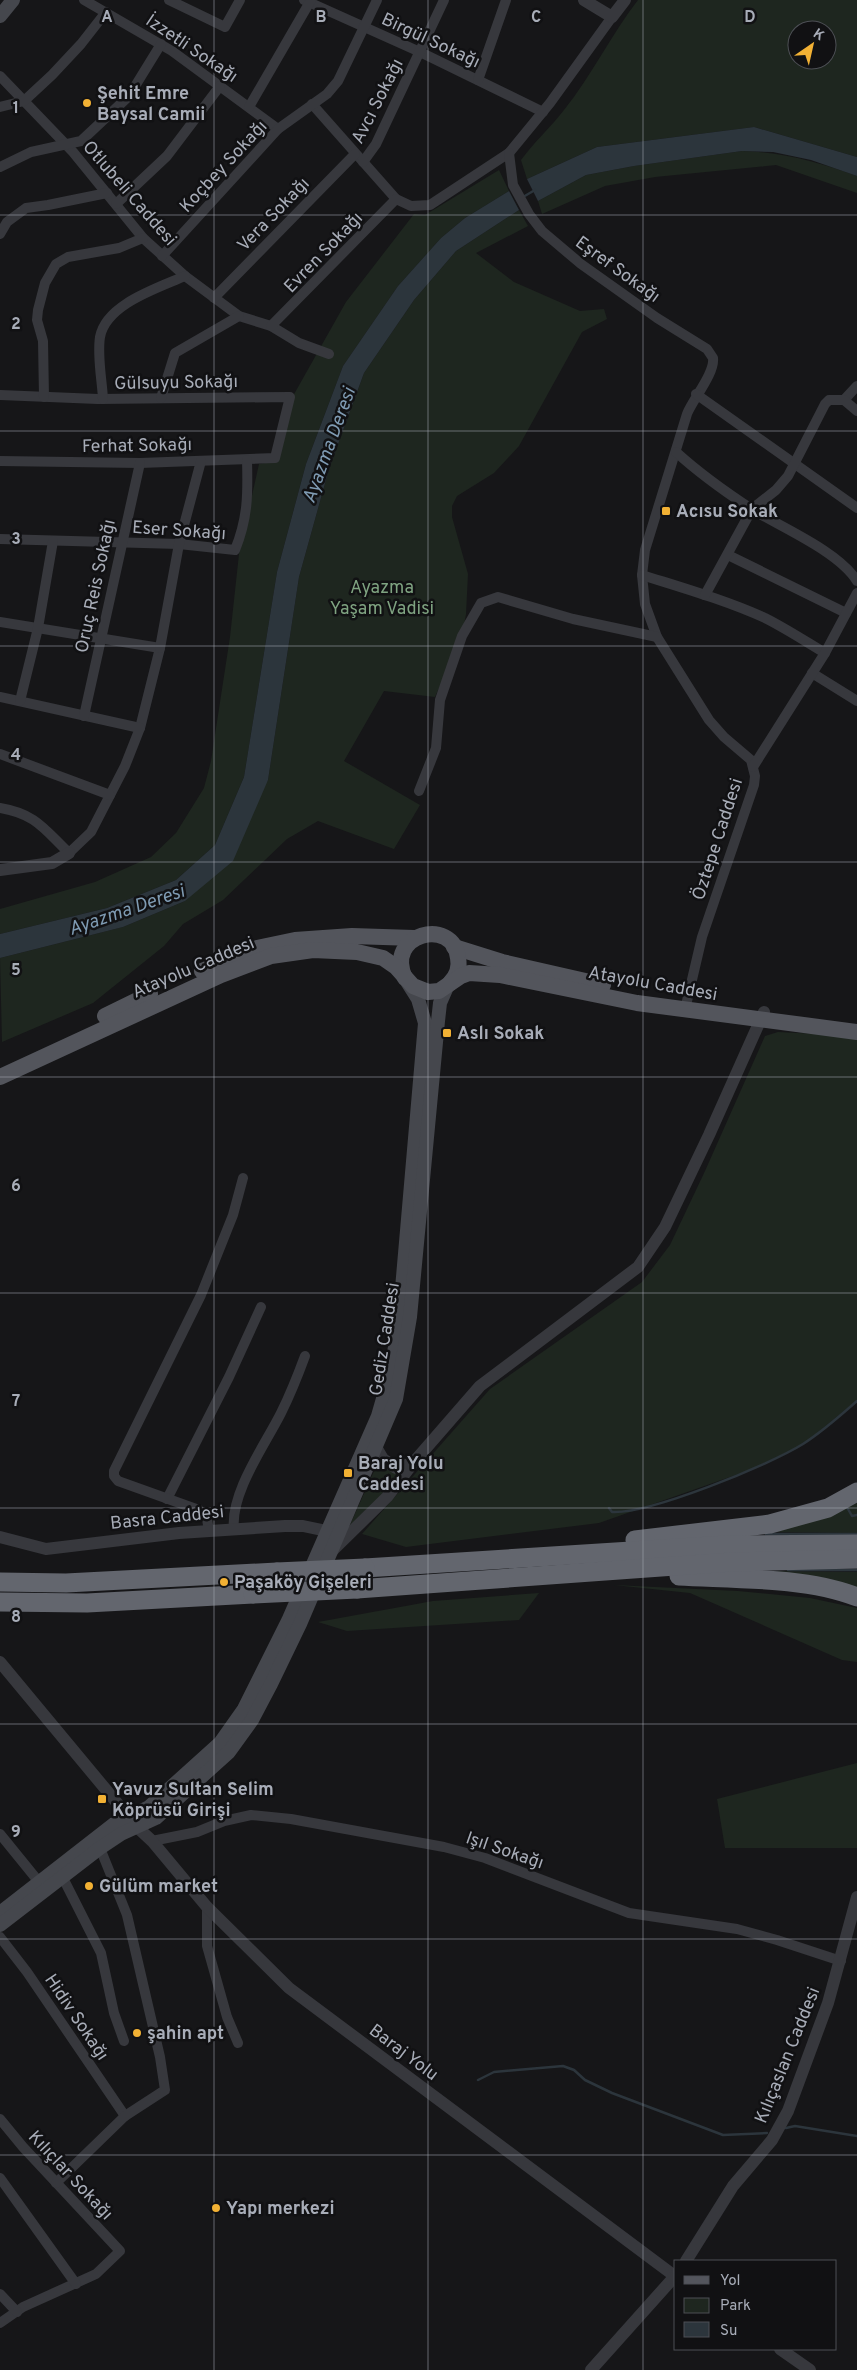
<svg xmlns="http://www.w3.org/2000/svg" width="857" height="2370" font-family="Overpass,sans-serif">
<rect width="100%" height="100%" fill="#161618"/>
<!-- green -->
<g fill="#1e261f" fill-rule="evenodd">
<path d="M 638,0 L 857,0 L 857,157 L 754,127 L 597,147 L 527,179 L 521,160 C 534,142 551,127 564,110 C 592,75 611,35 638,0 ZM 797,30 L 827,30 L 827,60 L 797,60 Z"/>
<path d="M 742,151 C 783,152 818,162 857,176 L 857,193 L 776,165 L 655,177 L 605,186 L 542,214 L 538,201 L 586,175 L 634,166 Z"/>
<path d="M 499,170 L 509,191 L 465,218 L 441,238 L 398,286 L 343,366 L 306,464 L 277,572 L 244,777 L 215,845 L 176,880 L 107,908 L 0,934 L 0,909 L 95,882 L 151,857 L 176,833 L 204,788 L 211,761 L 230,637 L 239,554 L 259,464 L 277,461 L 293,396 L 346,302 L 414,214 L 425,215 Z"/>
<path d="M 519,210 L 528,226 L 476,253 L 514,282 L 580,311 L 604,309 L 607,319 L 582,332 L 519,446 L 494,473 L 457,496 L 452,506 L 452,517 L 468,574 L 466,614 L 462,636 L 435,697 L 384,691 L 344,761 L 420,805 L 394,849 L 318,821 L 287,839 L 223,900 L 183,924 L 164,946 L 93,1003 L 2,1042 L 0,958 L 123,927 L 185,901 L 268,780 L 299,577 L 329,469 L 364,373 L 414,300 L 456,251 Z"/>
<path d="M 778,1032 L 857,1036 L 857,1400 L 804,1444 L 747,1471 L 599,1523 L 406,1547 L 362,1534 L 490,1389 L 642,1282 L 670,1245 L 705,1171 L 765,1036 Z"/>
<path d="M 379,1460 L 403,1471 L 345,1536 Z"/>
<path d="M 857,1503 L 857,1533 L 767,1532 C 799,1526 828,1517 857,1503 Z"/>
<path d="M 765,1571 L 857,1572 L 857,1588 Z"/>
<path d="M 614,1585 L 738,1591 L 810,1598 L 857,1608 L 857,1662 L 842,1660 L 690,1593 Z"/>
<path d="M 539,1593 L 519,1620 L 347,1631 L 318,1622 L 433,1601 Z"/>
<path d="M 857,1763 L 857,1848 L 725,1848 L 717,1799 Z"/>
</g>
<!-- water -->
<g fill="#2c353c">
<path d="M 754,127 L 857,157 L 857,176 L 811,160 L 773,152 L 742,151 L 634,166 L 586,175 L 538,201 L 527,179 L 597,147 Z"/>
<path d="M 509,191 L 519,210 L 456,251 L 414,300 L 364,373 L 329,469 L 299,577 L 268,780 L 233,861 L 185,901 L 123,927 L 0,958 L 0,934 L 107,908 L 176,880 L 215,845 L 244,777 L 277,572 L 306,464 L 343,366 L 398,286 L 441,238 L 465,218 Z"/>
</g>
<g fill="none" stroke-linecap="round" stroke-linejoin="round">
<!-- stream -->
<g stroke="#2c353c" stroke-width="2.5">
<path d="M 523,197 L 535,190"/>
<path d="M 609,1508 L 612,1512 C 650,1514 769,1465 803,1444 C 822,1432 840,1416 857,1401"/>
<path d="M 848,1509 L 852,1516 L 857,1515"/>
<path d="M 766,1534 L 857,1534"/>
<path d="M 788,1570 L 857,1570"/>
<path d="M 478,2080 L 494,2072 L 563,2066 L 574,2070 L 585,2080 L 612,2093 L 723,2135 L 767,2133"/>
<path d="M 786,2128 L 795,2126 L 857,2136"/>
</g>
<!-- minor -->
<g stroke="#37383d" stroke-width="10">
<path d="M 84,0 L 172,51 L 278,129"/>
<path d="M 169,0 L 225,27 L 240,0"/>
<path d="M 304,0 L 420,52 L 543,112"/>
<path d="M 0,76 L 73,152 L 143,238 L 185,276 L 239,316 L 271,326 L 299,343 L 329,354"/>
<path d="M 478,80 L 506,0"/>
<path d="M 312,104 L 396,199 L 411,206 L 430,205 L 509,153 L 550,103 L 612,17"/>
<path d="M 0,107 L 24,101 L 52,75 L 81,44 L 106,12"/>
<path d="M 249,107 L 311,0"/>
<path d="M 509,153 L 513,185 L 529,214 L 542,231 L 581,264 L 657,318 L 707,349 L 713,358 C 715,373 693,399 687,414 L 645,550 L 642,575 L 645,604 L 657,637 L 709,720 L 724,737 L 751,760 L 755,776 L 754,785 L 702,937 L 687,1001"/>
<path d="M 363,162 L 376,144 L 444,0"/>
<path d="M 0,167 L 31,152 L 81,141 L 129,96 L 161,44"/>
<path d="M 116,204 L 167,156 L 220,86"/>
<path d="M 0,234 L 7,222 L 26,208 L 48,205 L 107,193"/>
<path d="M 162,256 L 278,129 L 327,94 L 338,81 L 377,0"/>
<path d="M 214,298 L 355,154"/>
<path d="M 271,326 L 396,199"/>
<path d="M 696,394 L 857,508"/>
<path d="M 0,395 L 98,399 L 290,397 L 275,458 L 140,463 L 0,461"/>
<path d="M 44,397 L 43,341 L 37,320 L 38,310 L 45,283 L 56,264 L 68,257 L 119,248 L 143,238"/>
<path d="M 161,398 L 175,353 L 239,316"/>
<path d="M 103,399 C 102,380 97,356 100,337 C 106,304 158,288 185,276"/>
<path d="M 844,400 L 857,386"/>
<path d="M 676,452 C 699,473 727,493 753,510 C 783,528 839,552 857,581"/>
<path d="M 0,539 L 179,544 L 235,550 C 248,518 248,494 247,460"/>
<path d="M 728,555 L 846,613"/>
<path d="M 642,575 C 683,588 725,600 765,618 C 785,628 805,641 825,653"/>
<path d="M 705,595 L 752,509 L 776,490 L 788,476 L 825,404 L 829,400 L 844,400 L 857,411"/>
<path d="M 0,622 L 160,648 L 140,728"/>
<path d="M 160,648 L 179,544 L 201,461"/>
<path d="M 812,673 L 857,701"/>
<path d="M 0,697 L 140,728 L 125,766 L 91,832 L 69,853 C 44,829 36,814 0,808"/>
<path d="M 20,701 L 38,628 L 53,541"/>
<path d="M 84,716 L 140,463"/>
<path d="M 0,754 L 110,795"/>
<path d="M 753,767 L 825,653 L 857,593"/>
<path d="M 419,791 L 436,748 L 440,700 L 462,636 L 481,603 L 498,597 L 573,619 L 657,637"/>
<path d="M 167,1499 L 229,1377 L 261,1307"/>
<path d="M 234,1529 C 230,1493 265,1445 281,1413 C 290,1395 298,1375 305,1356"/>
<path d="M 209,1531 L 207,1519 L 199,1510 L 118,1481 L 114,1476 L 114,1471 L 201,1295 L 233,1215 L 243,1178"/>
<path d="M 0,1834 L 39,1882"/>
<path d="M 152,1841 L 197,1832 L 224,1821 L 251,1815 L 291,1819 L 444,1847 L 485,1858 L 629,1913 L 737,1929 L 777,1940 L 841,1961"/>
<path d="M 62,1876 L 101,1953 L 114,2013 L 124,2041"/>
<path d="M 207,1907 L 207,1946 L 227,2017 L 238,2043"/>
<path d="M 0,1937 L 27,1972 L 125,2116"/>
<path d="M 0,2119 L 23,2147 L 120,2251 L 96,2274 L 23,2307 L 0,2323"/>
<path d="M 0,2178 L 76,2284"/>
<path d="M 56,2183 L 125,2116 L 165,2090 L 160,2057 L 127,1915 L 100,1848"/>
<path d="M 0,2294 L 17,2312"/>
</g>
<!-- tertiary -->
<g stroke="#37383d" stroke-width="12">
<path d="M 584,0 L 612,17 L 625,0"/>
<path d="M 0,870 L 52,863 L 69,853"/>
<path d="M 376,1447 L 383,1459 L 396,1468 L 413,1463"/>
<path d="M 0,1537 L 46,1549 L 179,1533 L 285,1526 L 303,1526 L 336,1533"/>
<path d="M 330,1553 L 387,1497 L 413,1463 L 480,1386 L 638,1267 L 665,1227 L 709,1135 L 764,1012"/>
<path d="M 0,1662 L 137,1827 L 152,1841 L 207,1907 L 289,1988 L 676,2277"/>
<path d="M 686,2261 L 733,2186 L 772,2140 L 788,2111 L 828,2003 L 857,1897"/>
<path d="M 780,2349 L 810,2370"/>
<path d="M 591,2370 L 676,2275"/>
</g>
<!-- secondary -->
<g stroke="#45474d" stroke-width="14">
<path d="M 0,16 L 13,0"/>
<path d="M 0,1913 L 114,1824 L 149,1807 L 220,1743 L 244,1709 L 288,1621 L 378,1416 L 391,1371 L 399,1323 L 425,1023 L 418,999 L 406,980"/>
<path d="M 0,1925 L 100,1848 L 121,1834 L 156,1818 L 229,1752 L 252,1720 L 271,1684 L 300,1624 L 396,1399 L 410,1317 L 438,1021 L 440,1003 L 447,987"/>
</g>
<!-- primary -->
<g stroke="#53555c" stroke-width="16">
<path d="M 454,947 L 502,962 L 603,985"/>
<path d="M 202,971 L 253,949 L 295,940 L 352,936 L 414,938"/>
<path d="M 405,978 C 384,934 453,916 458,958 C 460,968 457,976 450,983"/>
<path d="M 105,1016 L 150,994"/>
<path d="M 0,1077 L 221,975 L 271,956 L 313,950 L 357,952 L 383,958 L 396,967 L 413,986 L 428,992 L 439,991 L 461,976 L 469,973 L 500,975 L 637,1003 L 857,1032"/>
</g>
<!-- motorway -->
<g stroke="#63666e" stroke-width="19">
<path d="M 635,1540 L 770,1524 L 828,1508 L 857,1492"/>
<path d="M 365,1568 L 726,1545 L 857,1544"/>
<path d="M 679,1576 C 734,1579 806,1577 857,1597"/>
<path d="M 0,1582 L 66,1583 L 277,1572"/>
<path d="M 357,1589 L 731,1562 L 857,1559"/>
<path d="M 0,1602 L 87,1603 L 253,1594"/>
</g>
<!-- motorway-bridge -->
<g stroke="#63666e" stroke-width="19">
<path d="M 277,1572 L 365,1568"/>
<path d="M 253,1594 L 357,1589"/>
</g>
</g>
<!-- grid -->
<path fill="none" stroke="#a8adb8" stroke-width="1" stroke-opacity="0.55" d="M 214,0 L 214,2370M 428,0 L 428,2370M 643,0 L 643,2370M 0,215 L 857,215M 0,431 L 857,431M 0,646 L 857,646M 0,862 L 857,862M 0,1077 L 857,1077M 0,1293 L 857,1293M 0,1508 L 857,1508M 0,1724 L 857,1724M 0,1939 L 857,1939M 0,2155 L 857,2155"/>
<!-- markers -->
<g fill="#f2b134" stroke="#111113" stroke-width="2">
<circle cx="87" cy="103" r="5"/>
<rect x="661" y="506" width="10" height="10" rx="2.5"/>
<rect x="442" y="1028" width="10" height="10" rx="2.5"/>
<rect x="343" y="1468" width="10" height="10" rx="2.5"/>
<circle cx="224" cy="1582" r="5"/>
<rect x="97" y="1794" width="10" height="10" rx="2.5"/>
<circle cx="89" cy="1886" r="5"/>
<circle cx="137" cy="2033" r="5"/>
<circle cx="216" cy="2208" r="5"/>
</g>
<g text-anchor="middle" stroke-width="5" stroke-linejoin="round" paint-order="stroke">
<!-- street labels -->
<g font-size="18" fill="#a8adb8" stroke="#111113">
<text transform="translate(431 40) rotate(25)" y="6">Birgül Sokağı</text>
<text transform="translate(192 48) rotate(34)" y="6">İzzetli Sokağı</text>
<text transform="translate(377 101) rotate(-63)" y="6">Avcı Sokağı</text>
<text transform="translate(223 166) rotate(-47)" y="6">Koçbey Sokağı</text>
<text transform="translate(130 193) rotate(49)" y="6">Otlubeli Caddesi</text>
<text transform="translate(273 214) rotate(-46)" y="6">Vera Sokağı</text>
<text transform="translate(323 252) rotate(-46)" y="6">Evren Sokağı</text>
<text transform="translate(618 269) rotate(36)" y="6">Eşref Sokağı</text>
<text transform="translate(176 382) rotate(-1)" y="6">Gülsuyu Sokağı</text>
<text transform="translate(137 445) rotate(-1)" y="6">Ferhat Sokağı</text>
<text transform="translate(179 530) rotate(4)" y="6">Eser Sokağı</text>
<text transform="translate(95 586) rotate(-78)" y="6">Oruç Reis Sokağı</text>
<text transform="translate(717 839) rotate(-72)" y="6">Öztepe Caddesi</text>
<text transform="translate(193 967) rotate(-23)" y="6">Atayolu Caddesi</text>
<text transform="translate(653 983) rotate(10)" y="6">Atayolu Caddesi</text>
<text transform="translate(384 1339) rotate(-81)" y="6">Gediz Caddesi</text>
<text transform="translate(167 1517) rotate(-6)" y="6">Basra Caddesi</text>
<text transform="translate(505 1850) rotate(19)" y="6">Işıl Sokağı</text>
<text transform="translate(77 2017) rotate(56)" y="6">Hidiv Sokağı</text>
<text transform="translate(404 2052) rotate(37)" y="6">Baraj Yolu</text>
<text transform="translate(787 2055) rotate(-68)" y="6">Kılıçaslan Caddesi</text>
<text transform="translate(71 2175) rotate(47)" y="6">Kılıçlar Sokağı</text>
</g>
<!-- poi labels -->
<g font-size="18" font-weight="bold" fill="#a8adb8" stroke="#111113" text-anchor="start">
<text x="97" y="99">Şehit Emre<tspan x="97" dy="21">Baysal Camii</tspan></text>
<text x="676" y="517">Acısu Sokak</text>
<text x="457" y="1039">Aslı Sokak</text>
<text x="358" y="1469">Baraj Yolu<tspan x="358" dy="21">Caddesi</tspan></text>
<text x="234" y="1588">Paşaköy Gişeleri</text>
<text x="112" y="1795">Yavuz Sultan Selim<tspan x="112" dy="21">Köprüsü Girişi</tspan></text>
<text x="99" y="1892">Gülüm market</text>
<text x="147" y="2039">şahin apt</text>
<text x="226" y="2214">Yapı merkezi</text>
</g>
<!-- park labels -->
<g font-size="18" fill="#7fa381" stroke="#111113">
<text x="382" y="593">Ayazma<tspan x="382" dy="21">Yaşam Vadisi</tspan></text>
</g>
<!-- water labels -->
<g font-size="19" font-style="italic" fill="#7f9bb3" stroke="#111113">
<text transform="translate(328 445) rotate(-70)" y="7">Ayazma Deresi</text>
<text transform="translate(126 909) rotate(-19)" y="7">Ayazma Deresi</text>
</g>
</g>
<g font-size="16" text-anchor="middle" font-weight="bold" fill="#a8adb8" stroke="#111113" stroke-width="5" stroke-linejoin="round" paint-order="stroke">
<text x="107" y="22">A</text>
<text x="321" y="22">B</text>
<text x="536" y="22">C</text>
<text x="750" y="22">D</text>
<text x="16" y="113">1</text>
<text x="16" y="329">2</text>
<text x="16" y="544">3</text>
<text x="16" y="760">4</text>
<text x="16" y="975">5</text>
<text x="16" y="1191">6</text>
<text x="16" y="1406">7</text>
<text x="16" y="1622">8</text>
<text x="16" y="1837">9</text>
</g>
<!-- legend -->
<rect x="674" y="2260" width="162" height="90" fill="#111113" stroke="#4d4f55"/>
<rect x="684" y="2276" width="25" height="8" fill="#53555c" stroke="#4d4f55"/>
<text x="720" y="2285" font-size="15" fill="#a8adb8">Yol</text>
<rect x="684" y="2298" width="25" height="15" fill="#1e261f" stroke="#4d4f55"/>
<text x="720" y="2310" font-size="15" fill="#a8adb8">Park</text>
<rect x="684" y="2322" width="25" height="15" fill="#2c353c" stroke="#4d4f55"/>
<text x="720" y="2335" font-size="15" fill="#a8adb8">Su</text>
<!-- north arrow -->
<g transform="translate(812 45) rotate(34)"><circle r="24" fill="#111113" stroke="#4d4f55"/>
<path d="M0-4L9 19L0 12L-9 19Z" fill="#f2b134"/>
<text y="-8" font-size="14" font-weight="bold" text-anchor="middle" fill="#a8adb8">K</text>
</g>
</svg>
